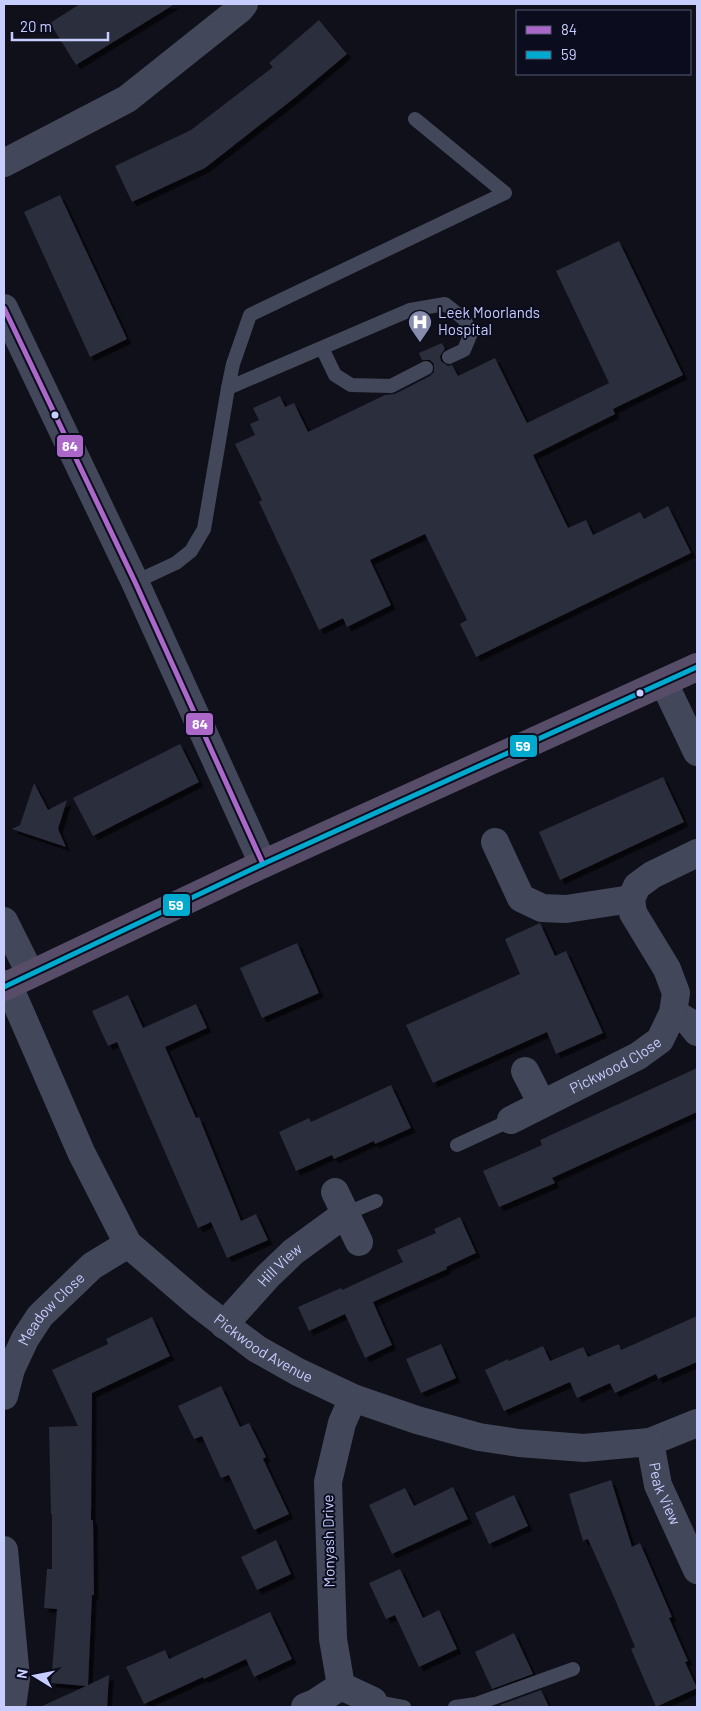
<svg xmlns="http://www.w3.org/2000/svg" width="701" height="1711" font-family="Barlow,sans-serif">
<defs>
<filter id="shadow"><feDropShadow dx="4.5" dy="4.5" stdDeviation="0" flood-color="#0009"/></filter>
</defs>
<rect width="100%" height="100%" fill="#0f1019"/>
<!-- building -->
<g fill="#2c2d3c" filter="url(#shadow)">
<path d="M 80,4 L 175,4 L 76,65 L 50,23 Z"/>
<path d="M 319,20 L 347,54 L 297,96 L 205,168 L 132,202 L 115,166 L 191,130 L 273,67 L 269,63 Z"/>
<path d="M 60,195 L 127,339 L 90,357 L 24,212 Z"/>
<path d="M 619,241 L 683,375 L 613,409 L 615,414 L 533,455 L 568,528 L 586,520 L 593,535 L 640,512 L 644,519 L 668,506 L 691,553 L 476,657 L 460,624 L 467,620 L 425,534 L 370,560 L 391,605 L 347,627 L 343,618 L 319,630 L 259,502 L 262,500 L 235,444 L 255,435 L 250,424 L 259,420 L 253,408 L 280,396 L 285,407 L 294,403 L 308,432 L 385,395 L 395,394 L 430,376 L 434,372 L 434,364 L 430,360 L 422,360 L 419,353 L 442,343 L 445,349 L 440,356 L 441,361 L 448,366 L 452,365 L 458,376 L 495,358 L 527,423 L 609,383 L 556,271 Z"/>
<path d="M 180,744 L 199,782 L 93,836 L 73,798 Z"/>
<path d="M 663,777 L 684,822 L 560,880 L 539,832 Z"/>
<path d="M 34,783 L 48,810 L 67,800 L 58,829 L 66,847 L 12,829 L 20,825 Z"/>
<path d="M 540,923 L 555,956 L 566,951 L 603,1033 L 556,1054 L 547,1032 L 433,1083 L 406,1025 L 520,974 L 505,939 Z"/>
<path d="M 297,943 L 319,993 L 262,1018 L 240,968 Z"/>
<path d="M 128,995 L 143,1028 L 196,1004 L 207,1028 L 165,1047 L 196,1118 L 199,1117 L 241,1221 L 256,1214 L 268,1240 L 227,1258 L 211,1222 L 198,1228 L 117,1042 L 108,1046 L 92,1011 Z"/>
<path d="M 697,1068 L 697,1112 L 552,1178 L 555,1183 L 499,1207 L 483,1171 L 542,1145 L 540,1140 Z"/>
<path d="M 391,1085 L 411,1128 L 375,1144 L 374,1141 L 334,1159 L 332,1155 L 296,1171 L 279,1132 L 309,1118 L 311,1122 Z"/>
<path d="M 460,1217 L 476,1253 L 446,1267 L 447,1269 L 373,1302 L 392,1345 L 365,1358 L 345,1314 L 309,1331 L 298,1307 L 341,1288 L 342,1290 L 403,1262 L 397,1250 L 436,1233 L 434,1229 Z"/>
<path d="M 697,1316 L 697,1362 L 658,1379 L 656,1374 L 615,1393 L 610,1383 L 577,1398 L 570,1382 L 504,1411 L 485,1370 L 508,1359 L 509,1361 L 543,1346 L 550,1361 L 583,1347 L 588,1357 L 619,1344 L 621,1350 Z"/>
<path d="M 152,1317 L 170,1356 L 92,1393 L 91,1520 L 93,1520 L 94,1595 L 92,1595 L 88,1685 L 109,1675 L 107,1707 L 40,1707 L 86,1686 L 51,1683 L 57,1609 L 44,1608 L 47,1569 L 52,1569 L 52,1514 L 51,1514 L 49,1427 L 78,1426 L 52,1370 L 108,1344 L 106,1339 Z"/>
<path d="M 441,1344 L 456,1378 L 421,1393 L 406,1359 Z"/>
<path d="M 221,1386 L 240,1427 L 249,1423 L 266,1457 L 263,1459 L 289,1514 L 254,1530 L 229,1475 L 221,1478 L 202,1436 L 194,1439 L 178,1406 Z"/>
<path d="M 611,1480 L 632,1547 L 640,1543 L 672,1617 L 669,1618 L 688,1661 L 685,1662 L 697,1688 L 656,1707 L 631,1649 L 635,1647 L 617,1604 L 588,1539 L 583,1541 L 569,1494 Z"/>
<path d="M 453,1487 L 468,1519 L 392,1554 L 369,1505 L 405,1488 L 414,1506 Z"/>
<path d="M 514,1495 L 528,1526 L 489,1544 L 475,1513 Z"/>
<path d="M 276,1540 L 291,1574 L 257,1590 L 241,1557 Z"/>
<path d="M 400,1569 L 423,1618 L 439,1610 L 457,1649 L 419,1667 L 395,1615 L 386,1619 L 369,1583 Z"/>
<path d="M 270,1612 L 292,1659 L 254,1677 L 246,1659 L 204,1679 L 203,1677 L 144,1704 L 126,1667 L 165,1650 L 169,1659 Z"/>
<path d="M 514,1633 L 533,1674 L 492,1689 L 475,1652 Z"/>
<path d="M 541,1690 L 549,1707 L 501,1707 L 500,1705 Z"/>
</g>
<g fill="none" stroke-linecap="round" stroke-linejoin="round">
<!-- service -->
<g stroke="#43475a" stroke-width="14">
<path d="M 322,348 L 335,375 L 351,385 L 391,386 L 426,368"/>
<path d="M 228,388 L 410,310 L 445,304 L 464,319 L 471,333 L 464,350 L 449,357"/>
<path d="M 135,582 L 176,563 L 191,551 L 204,529 L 228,388 L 233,364 L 250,315 L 505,193 L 415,119"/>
<path d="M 457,1145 L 511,1120"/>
<path d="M 345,1214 L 376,1201"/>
<path d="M 373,1701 L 404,1707"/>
<path d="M 455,1707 L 476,1704 L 573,1669"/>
</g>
<!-- minor -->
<g stroke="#43475a" stroke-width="28">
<path d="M 4,163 L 127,99 L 240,9 L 244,4"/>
<path d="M 4,308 L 135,582 L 263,864"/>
<path d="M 664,683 L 697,752"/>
<path d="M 495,842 L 521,898 L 542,908 L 566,909 L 631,899"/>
<path d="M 4,921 L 30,973"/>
<path id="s1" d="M 8,984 L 81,1152 L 128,1244 L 198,1304 L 257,1349 L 298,1372 L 353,1398 L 417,1420 L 479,1437 L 519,1443 L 584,1448 L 650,1442 L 697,1423"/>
<path d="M 673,1013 L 689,1022 L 697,1032"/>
<path d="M 525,1071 L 542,1104"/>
<path id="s2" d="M 511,1120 L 638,1056 L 660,1040 L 673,1013 L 676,993 L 667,969 L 633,913 L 631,899 L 637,886 L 652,875 L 697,853"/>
<path d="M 335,1192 L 359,1242"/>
<path id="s3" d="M 224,1325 L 268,1276 L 293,1252 L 345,1214"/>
<path id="s4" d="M 4,1396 L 11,1369 L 25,1339 L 40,1316 L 92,1266 L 128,1244"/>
<path id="s5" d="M 650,1442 L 658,1485 L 697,1570"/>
<path d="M 4,1550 L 16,1678 L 12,1707"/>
<path d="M 341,1686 L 333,1639 L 328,1482 L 342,1423 L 353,1398"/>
<path d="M 305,1707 L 315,1703 L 341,1686 L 373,1701"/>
</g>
<!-- trunk -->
<path stroke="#584d68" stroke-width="28" d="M 4,987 L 263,864 L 697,667"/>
<!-- bus-1 casing -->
<g stroke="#0b0c1d" stroke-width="9">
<path id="bus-1" d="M 4,308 L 135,582 L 263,864"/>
</g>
<!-- bus-2 casing -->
<g stroke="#0b0c1d" stroke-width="9">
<path id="bus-2" d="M 4,987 L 263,864 L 697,667"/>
</g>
<!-- bus-1 -->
<use href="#bus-1" stroke="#ac68c9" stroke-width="5"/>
<!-- bus-2 -->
<use href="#bus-2" stroke="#00a9ce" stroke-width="5"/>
</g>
<!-- icons -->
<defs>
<g id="hospital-pin" transform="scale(1.25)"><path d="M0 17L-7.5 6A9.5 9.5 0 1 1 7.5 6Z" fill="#878bae" stroke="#0b0c1d"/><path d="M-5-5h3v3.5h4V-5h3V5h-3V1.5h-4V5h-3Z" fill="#fff"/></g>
</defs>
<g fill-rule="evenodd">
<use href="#hospital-pin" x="420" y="322"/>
</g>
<!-- markers -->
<g fill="#c7cdff" stroke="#0b0c1d" stroke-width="2">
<circle cx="55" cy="415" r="4.5"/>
<circle cx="640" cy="693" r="4.5"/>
</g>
<g text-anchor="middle" stroke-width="4" stroke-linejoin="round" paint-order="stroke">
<!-- poi labels -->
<g font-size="15" fill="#c7cdff" stroke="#0b0c1d" text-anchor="start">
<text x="438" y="318">Leek Moorlands<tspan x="438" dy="17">Hospital</tspan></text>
</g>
<!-- street labels -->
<g font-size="15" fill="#c7cdff" stroke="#0b0c1d">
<text dy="5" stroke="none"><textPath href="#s2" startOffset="118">Pickwood Close</textPath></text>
<text dy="5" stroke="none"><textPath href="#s3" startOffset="82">Hill View</textPath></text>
<text dy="5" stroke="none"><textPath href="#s4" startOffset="101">Meadow Close</textPath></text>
<text dy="5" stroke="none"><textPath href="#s1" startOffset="458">Pickwood Avenue</textPath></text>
<text dy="5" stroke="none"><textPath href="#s5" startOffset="54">Peak View</textPath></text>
<text transform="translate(329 1541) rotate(-91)" y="5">Monyash Drive</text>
</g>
</g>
<g stroke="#0b0c1d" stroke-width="2">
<rect x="56" y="434" width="28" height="24" rx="5" fill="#ac68c9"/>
<rect x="185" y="712" width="29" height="24" rx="5" fill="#ac68c9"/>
<rect x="509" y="734" width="29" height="24" rx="5" fill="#00a9ce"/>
<rect x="162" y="893" width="29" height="24" rx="5" fill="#00a9ce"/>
</g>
<g font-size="14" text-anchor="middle" font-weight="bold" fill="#fff">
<text x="70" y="451">84</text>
<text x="200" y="729">84</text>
<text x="523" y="751">59</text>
<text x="176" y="910">59</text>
</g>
<!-- border -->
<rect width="701" height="1711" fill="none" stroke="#c7cdff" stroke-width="10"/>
<!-- legend -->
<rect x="516" y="10" width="175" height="65" fill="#0b0c1d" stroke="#565977"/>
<rect x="526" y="26" width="25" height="8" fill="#ac68c9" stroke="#565977"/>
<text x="561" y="35" font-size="15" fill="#c7cdff">84</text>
<rect x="526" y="51" width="25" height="8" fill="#00a9ce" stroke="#565977"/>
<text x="561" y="60" font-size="15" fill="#c7cdff">59</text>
<!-- north arrow -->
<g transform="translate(35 1676) rotate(280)" stroke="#0b0c1d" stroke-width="4" paint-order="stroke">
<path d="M0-4L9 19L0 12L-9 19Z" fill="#c7cdff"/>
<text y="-8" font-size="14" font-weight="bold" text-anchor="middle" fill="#c7cdff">N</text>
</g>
<!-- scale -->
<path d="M12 32v8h96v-8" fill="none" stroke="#c7cdff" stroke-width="2.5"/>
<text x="20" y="32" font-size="15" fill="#c7cdff" stroke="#0b0c1d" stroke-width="4" paint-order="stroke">20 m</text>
</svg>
